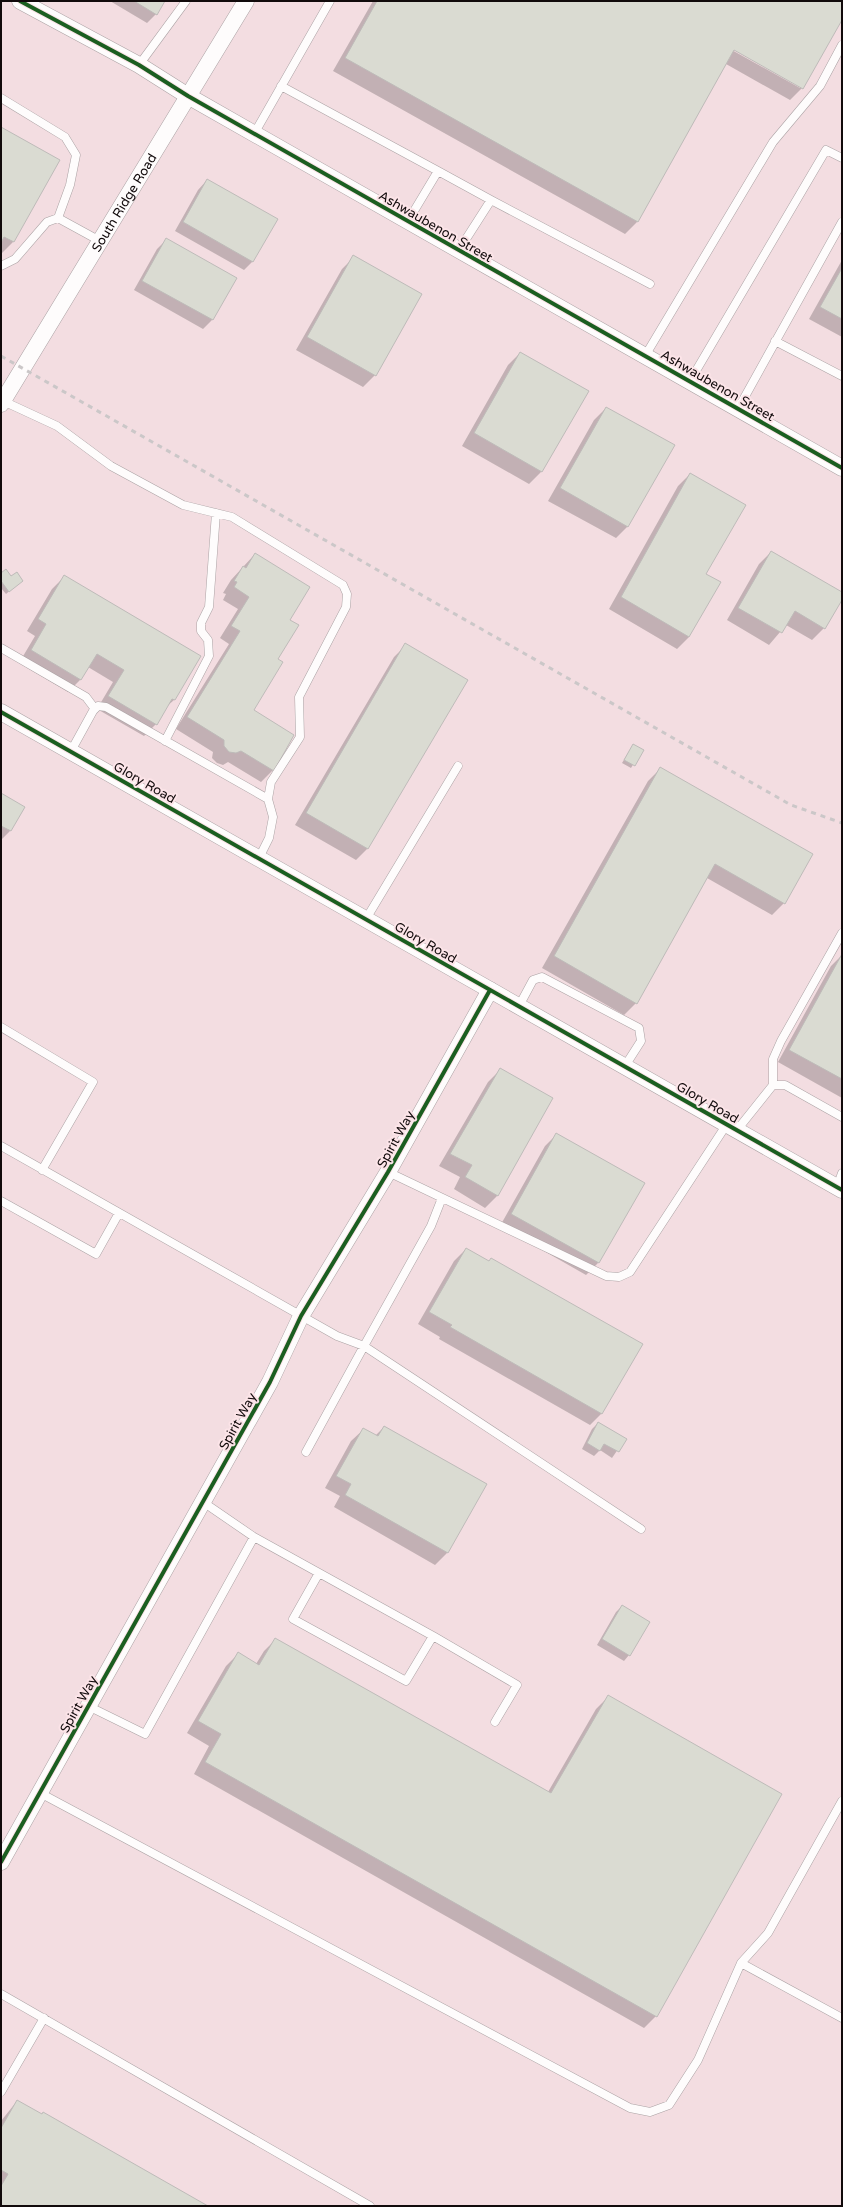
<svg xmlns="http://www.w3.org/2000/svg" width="843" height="2207" font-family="'Varela Round',sans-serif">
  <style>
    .built { fill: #f3dde1 }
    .shadow { fill: #0003; fill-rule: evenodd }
    .building { fill: #dadbd2; stroke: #bebbb9 }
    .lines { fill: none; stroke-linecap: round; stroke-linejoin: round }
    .lane-casing { stroke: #aba2a4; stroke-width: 9 }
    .street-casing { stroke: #aba2a4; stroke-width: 17 }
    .lane { stroke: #fefcfc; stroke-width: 8 }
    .street { stroke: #fefcfc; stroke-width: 16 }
    .rail { stroke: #cbc7c8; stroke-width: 3; stroke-dasharray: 5 5; stroke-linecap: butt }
    .cycleway-casing { stroke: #fce4e8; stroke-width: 6 }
    .cycleway { stroke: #1b5e20; stroke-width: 4 }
    .labels { text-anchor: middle; stroke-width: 4; stroke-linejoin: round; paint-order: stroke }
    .street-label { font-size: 13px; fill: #110a0b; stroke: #fce4e8 }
  </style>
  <rect width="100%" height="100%" fill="#f6eaec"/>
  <path class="built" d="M1,1H842V2206H1Z"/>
  <path class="shadow" d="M110,1H164L156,14L147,23Z
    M373,1H842V18L802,88L790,100L726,64L637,222L625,234L333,71ZM731,47L800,86V88L730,49Z
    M1,128L59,161L13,242L1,254Z
    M207,180L253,261L244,270L175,231L198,190Z
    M166,240L235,278L212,320L203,329L134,290L157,249Z
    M354,257L421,295L375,375L363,387L296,350L342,269Z
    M842,260V337L809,319Z
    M520,353L587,391L541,472L529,484L462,446L508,365Z
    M606,408L628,526L616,538L548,501L594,420Z
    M690,474L705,574L689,637L677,649L609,609L678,486Z
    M771,552L842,593V598L824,628L812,640L786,625L769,645L727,620L759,564Z
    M255,554L288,620L277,659L252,710L293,736L273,770L261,782L228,762L223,765L217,763L212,758L213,752L176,729L229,644L220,638L238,609L223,600L226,594L223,593L231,580Z
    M1,574L11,578L19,583L6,594L1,588Z
    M64,577L199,657L174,700L165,708L156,724L144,736L97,709L113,682L88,667L80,680L68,692L19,663L35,636L27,631L52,589Z
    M406,645L368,848L356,860L295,825L394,657Z
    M633,745L642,750L631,768L622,763Z
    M660,769L784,903L772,915L707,878L636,1003L624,1015L542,968L648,781Z
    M1,794L24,808L10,831L1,840Z
    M842,955V1098L778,1062L831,966Z
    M500,1070L552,1099L497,1196L485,1208L454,1189L460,1177L439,1166L488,1082Z
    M557,1134L643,1183L598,1263L586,1275L500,1226L545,1146Z
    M466,1249L602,1413L590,1425L439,1339L440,1337L418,1324L454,1261Z
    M598,1423L625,1439L612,1458L600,1450L594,1456L582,1449L592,1429Z
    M384,1427L486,1484L447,1553L435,1565L334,1507L340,1496L325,1488L351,1441L364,1429L375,1436Z
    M622,1606L629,1655L624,1661L597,1645L616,1612Z
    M276,1639L548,1792L596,1709L608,1697L656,2016L644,2028L194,1774L209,1746L187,1733L226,1666L238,1654L256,1664L264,1651Z
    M17,2101L206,2206H1V2121Z"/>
  <path class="building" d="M134,1H165L157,15Z
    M377,1H842V20L803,89L734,50L638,222L345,58Z
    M1,127L60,160L14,242L4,237L1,243Z
    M207,179L278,219L253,262L183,222Z
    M166,238L237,278L213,320L142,281Z
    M353,255L422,294L376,376L307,337Z
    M842,268V319L820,307Z
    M520,352L589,391L542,472L474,433Z
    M606,407L675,445L628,527L560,488Z
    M690,473L746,505L706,574L721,582L689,637L621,597Z
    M771,551L842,592V600L825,629L795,611L782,633L738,608Z
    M255,553L310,587L290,620L299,625L278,659L283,662L254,710L294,735L274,771L241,751L236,753L229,752L224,746V740L187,717L240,631L231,626L249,597L234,587L237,582L234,581L243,566L246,568Z
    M6,569L11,576L17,572L23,581L9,592L1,581V573Z
    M64,575L201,656L175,700L172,699L157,725L108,696L124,670L97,654L81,680L31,650L46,624L38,619Z
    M405,643L468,680L368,849L306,813Z
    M633,744L644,750L635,766L624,760Z
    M660,767L813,854L785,904L715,864L637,1004L554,956Z
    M1,793L25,807L11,831L1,826Z
    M842,954V1079L789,1050Z
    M500,1068L553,1098L498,1196L465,1177L472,1165L450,1154Z
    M556,1133L645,1183L599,1263L511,1214Z
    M466,1248L489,1261L491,1258L643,1344L602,1414L450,1327L452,1325L429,1312Z
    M598,1422L627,1439L619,1452L604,1444L600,1451L587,1443Z
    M384,1426L487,1484L448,1553L345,1495L351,1484L336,1476L363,1428L378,1436Z
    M622,1605L650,1622L630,1656L602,1639Z
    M275,1638L551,1793L608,1695L782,1794L657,2017L205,1762L221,1734L198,1721L238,1652L259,1665Z
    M17,2100L42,2114L43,2112L208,2206H1V2186L8,2174L1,2170V2128Z"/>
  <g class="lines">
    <g class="lane-casing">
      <path id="lane" d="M139,65L186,1
        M281,86L438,171L408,221
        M1,98L65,137L76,155L70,185L58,218
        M254,134L330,1
        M438,171L491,200L459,250
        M491,200L650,284
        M1,266L15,259L47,222L58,218L100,241
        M775,341L842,376
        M645,356L773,142L820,86L842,45
        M690,381L826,150L842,158
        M3,401L57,426L111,466L183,505L232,517L343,585L347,594L346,607L299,697L300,737L271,782L268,799L273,817L269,838L259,858
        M738,409L842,222
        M1,648L86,697L95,709
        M165,741L209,656L208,640L201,631V623L209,607L216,513
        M71,751L93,711L98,706L106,707L268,799
        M366,919L458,766
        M519,1006L533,980L542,977L639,1028L641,1041L625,1066
        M1,1027L93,1082L42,1170
        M773,1085V1059L781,1041L842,933
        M737,1130L773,1085H785L842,1117
        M1,1146L337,1336L364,1346L431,1226L442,1198
        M388,1172L606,1276L619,1277L630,1272L727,1124
        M837,1187L842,1173
        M1,1201L96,1254L119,1213
        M306,1452L364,1346L641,1529
        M254,1537L433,1636L517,1685L495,1722
        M319,1573L293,1619L406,1681L433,1636
        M88,1706L145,1734L254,1537L203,1502
        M40,1793L630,2108L650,2112L669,2105L698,2060L741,1963L768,1933L842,1801
        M741,1963L842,2018
        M1,1994L370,2206
        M1,2092L44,2018"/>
    </g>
    <g class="street-casing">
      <g id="street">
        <path d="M20,1L139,65L188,96L842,468"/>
        <path id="s1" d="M1,404L246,1"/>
        <path d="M1,712L842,1190"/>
        <path d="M1,1862L270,1382L301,1316L388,1172L490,990"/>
      </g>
    </g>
    <use href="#lane" class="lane"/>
    <use href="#street" class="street"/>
    <path class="rail" d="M1,356L791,805L842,823"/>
    <g class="cycleway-casing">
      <path id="cycleway" d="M20,1L139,65L188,96L842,468
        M1,712L842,1190
        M1,1862L270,1382L301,1316L388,1172L490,990"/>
    </g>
    <use href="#cycleway" class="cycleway"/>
  </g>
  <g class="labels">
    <g class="street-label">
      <text dy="5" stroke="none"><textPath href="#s1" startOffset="236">South Ridge Road</textPath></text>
      <text transform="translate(436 226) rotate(30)" y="5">Ashwaubenon Street</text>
      <text transform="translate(718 385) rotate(30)" y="5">Ashwaubenon Street</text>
      <text transform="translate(145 782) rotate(30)" y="5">Glory Road</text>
      <text transform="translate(426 942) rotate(30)" y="5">Glory Road</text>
      <text transform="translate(708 1102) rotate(30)" y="5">Glory Road</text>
      <text transform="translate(395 1139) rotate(-61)" y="5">Spirit Way</text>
      <text transform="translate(237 1421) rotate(-61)" y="5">Spirit Way</text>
      <text transform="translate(78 1704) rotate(-61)" y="5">Spirit Way</text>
    </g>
  </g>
  <rect width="843" height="2207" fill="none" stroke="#110a0b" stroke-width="4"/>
</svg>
